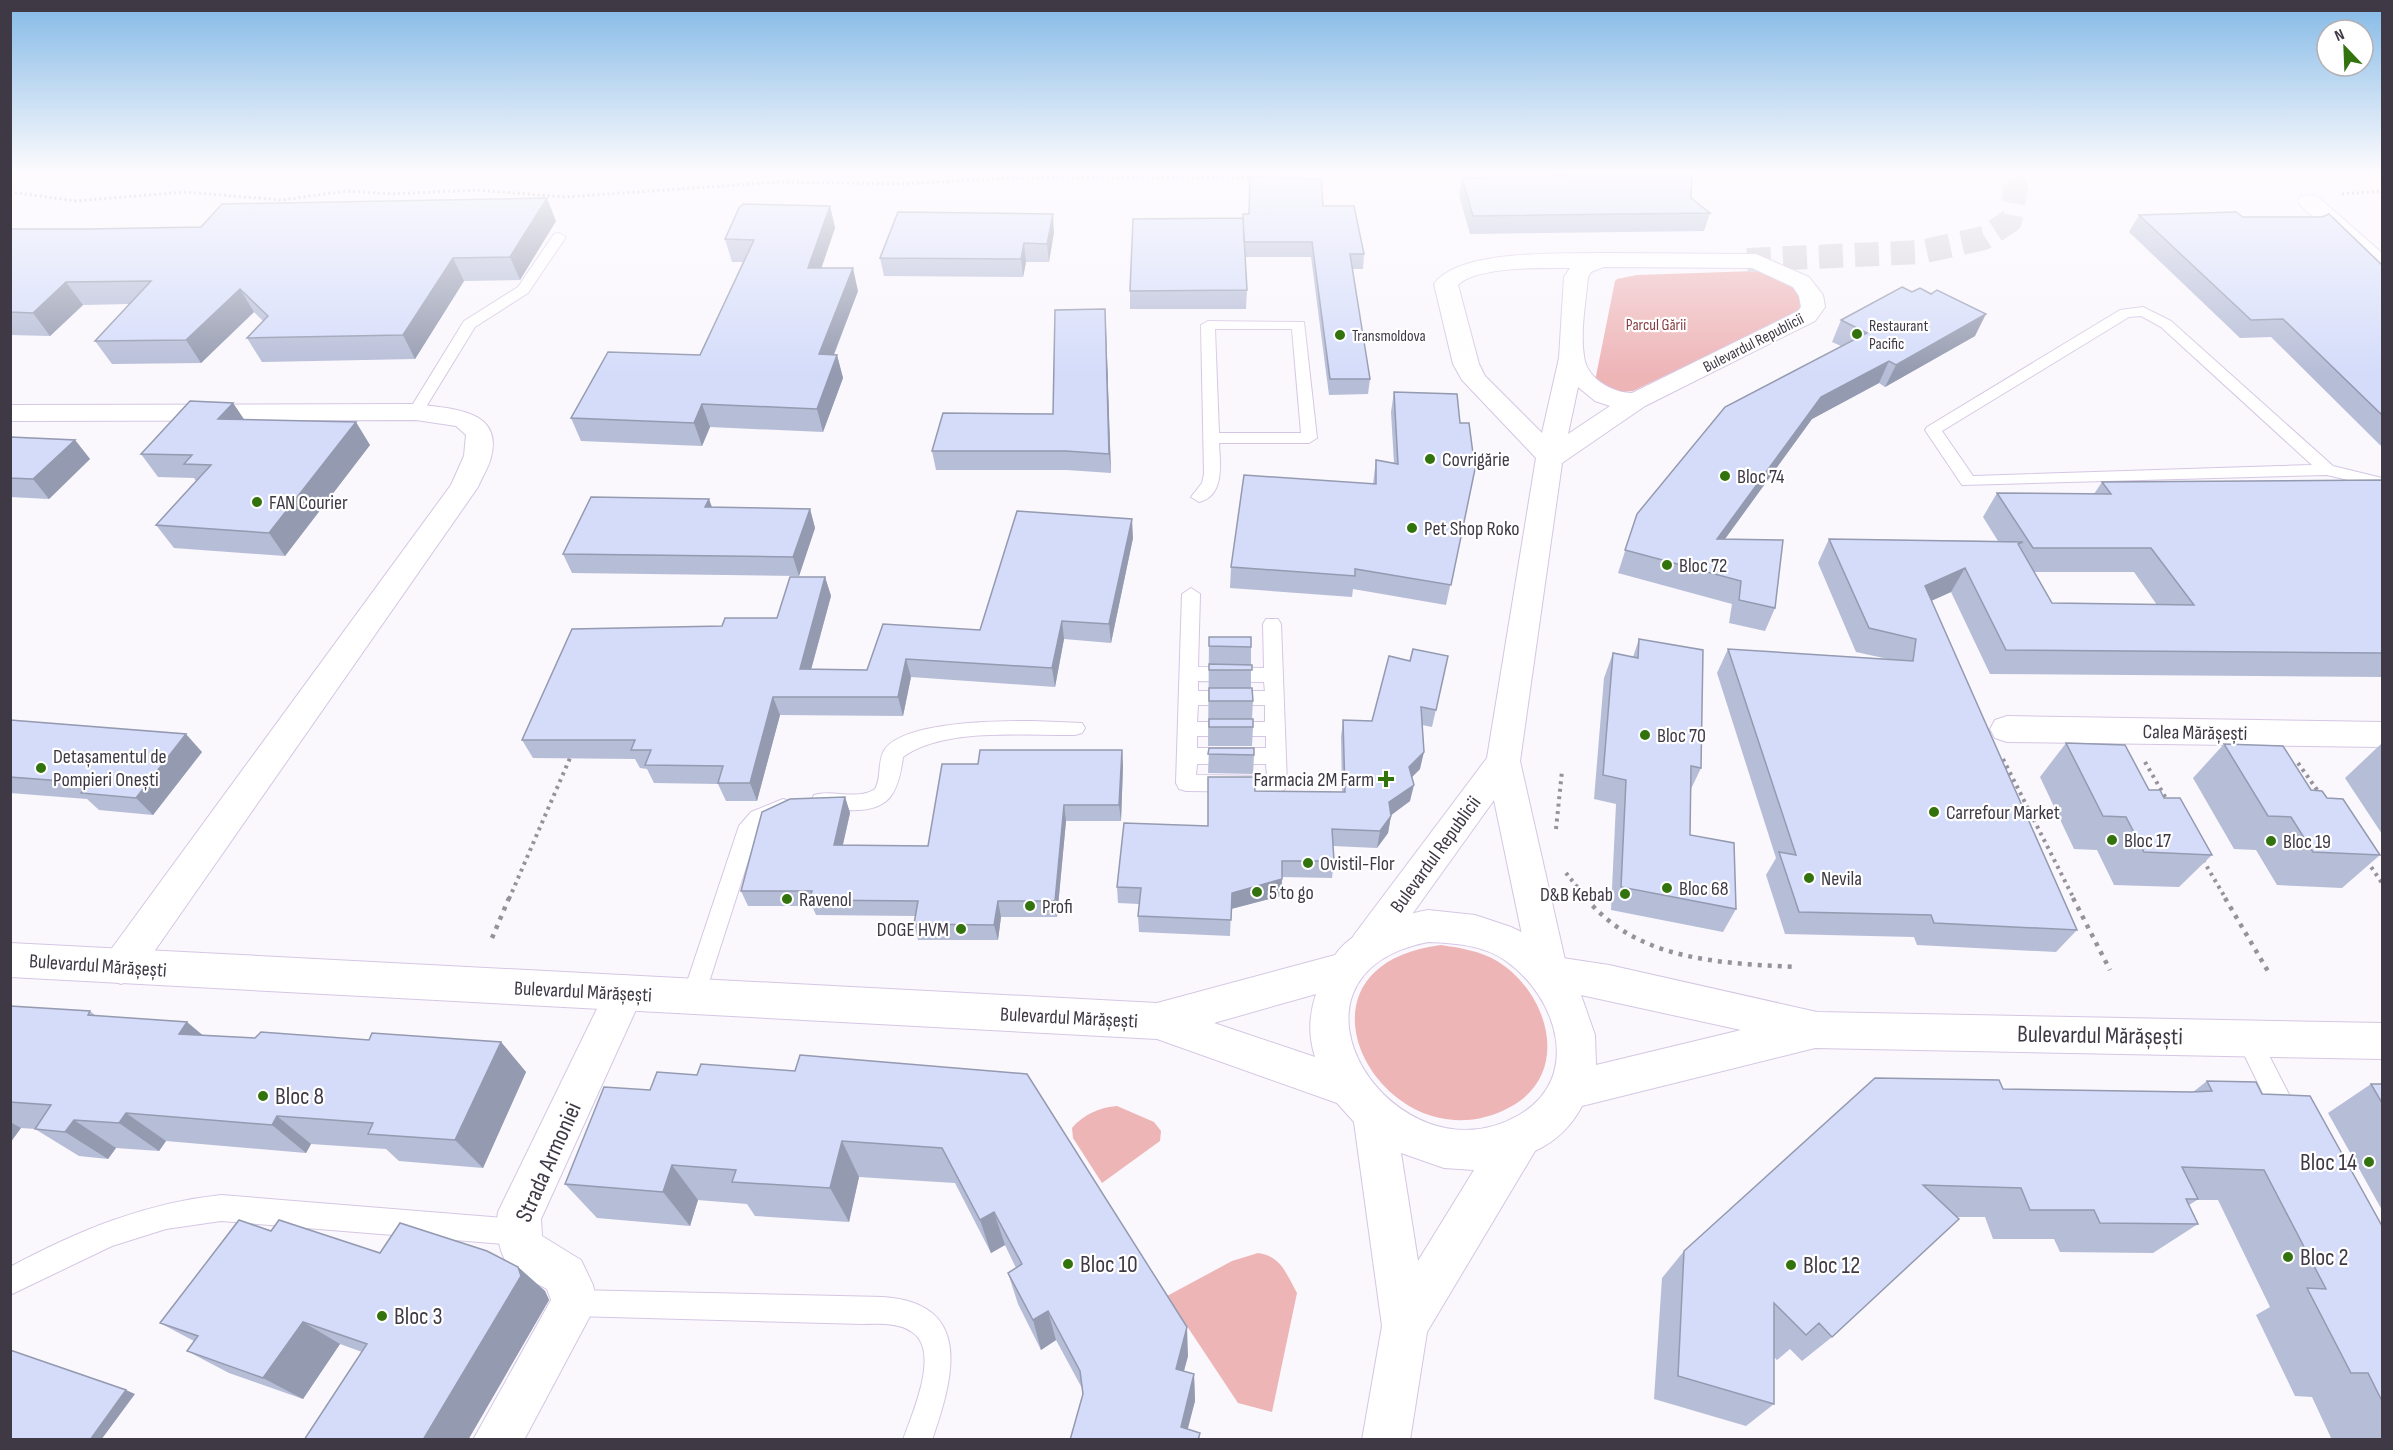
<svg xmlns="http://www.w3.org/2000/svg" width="2393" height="1450" font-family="'Sofia Sans Condensed',sans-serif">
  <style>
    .green { fill: #eeb5b7 }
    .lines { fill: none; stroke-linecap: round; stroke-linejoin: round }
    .minor-tunnel { stroke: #d5d1d8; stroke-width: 24; stroke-dasharray: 24 12; stroke-linecap: butt }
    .service-casing { stroke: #d5c7e3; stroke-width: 2 }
    .minor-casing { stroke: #d5c7e3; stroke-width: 2 }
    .primary-casing { stroke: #d5c7e3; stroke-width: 2 }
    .path-far2 { stroke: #96929b; stroke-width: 3; stroke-dasharray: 2 3; stroke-linecap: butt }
    .path-far1 { stroke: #96929b; stroke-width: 4; stroke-dasharray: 3 4.5; stroke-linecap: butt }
    .path { stroke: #96929b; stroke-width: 4.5; stroke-dasharray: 4 6; stroke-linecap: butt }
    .service { fill: #fff; fill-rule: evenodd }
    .minor { fill: #fff; fill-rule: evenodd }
    .primary { fill: #fff; fill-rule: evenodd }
    .wall { fill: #b6bdd7; fill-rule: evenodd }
    .shaded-wall { fill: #949aaf }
    .building { fill: #d4dcfa; stroke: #949aaf; stroke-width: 1.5 }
    .poi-dot { fill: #33730d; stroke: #fff; stroke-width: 2 }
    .labels { text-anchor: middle; stroke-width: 4.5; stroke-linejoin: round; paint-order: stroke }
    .far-park-label { font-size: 16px; fill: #883c43; stroke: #fff }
    .far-poi-label { font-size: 16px; fill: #3f3945; stroke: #fff; text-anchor: start }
    .far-street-label { font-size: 16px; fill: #3f3945; stroke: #fff }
    .poi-label { font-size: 20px; fill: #3f3945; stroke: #fff; text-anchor: start }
    .street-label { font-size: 20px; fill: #3f3945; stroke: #fff }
    .near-street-label { font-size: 24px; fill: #3f3945; stroke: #fff }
    .near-poi-label { font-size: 24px; fill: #3f3945; stroke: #fff; text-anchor: start }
  </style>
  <rect width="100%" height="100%" fill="#faf7fd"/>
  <path class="green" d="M1756,271L1794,286L1805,301L1800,311L1633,391L1614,393L1595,381L1615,281L1617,279L1637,275Z
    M1441,945C1461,948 1480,951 1497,961C1548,992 1572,1072 1512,1106C1389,1176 1268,967 1441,945Z
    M1117,1106L1154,1122L1161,1131L1160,1141L1102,1183L1073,1138L1072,1128C1083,1115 1100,1107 1117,1106Z
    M1258,1253C1281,1256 1287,1275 1297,1293L1272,1412L1238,1403L1167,1296L1232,1261Z"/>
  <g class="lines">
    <path class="minor-tunnel" d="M1747,260L1921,252L1984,238L2010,221L2016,188L2006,171"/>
    <g class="service-casing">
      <path id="service" d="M559,233L566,237L528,293L475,327L421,415H411L408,412L464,321L518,287L554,234Z
        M2143,307L2171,321L2333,466L2382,478V488L2327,475L1962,485L1925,430L1927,427L2120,310ZM2141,316L2161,327L2312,465L1973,476L1942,431L2129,317Z
        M1208,321L1304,322L1317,438L1309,443H1219C1220,463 1225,496 1199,502L1191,497L1202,483L1204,474L1201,325ZM1215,329H1292L1301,433H1219Z
        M1191,588L1200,594L1198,667L1264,668L1263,624L1266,619H1278L1281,624L1287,784L1284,790L1277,792L1186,791L1179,789L1176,783L1182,594ZM1198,681L1264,682L1265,691H1198ZM1198,705H1265V722H1197ZM1197,736H1266V748H1197ZM1197,764H1266L1267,776L1196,775Z
        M1033,721L1082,723L1085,728L1082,733L1075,735C1025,736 944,727 903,757C898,795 889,812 847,810C836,810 824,810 814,807L811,801L814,795C833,789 857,801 875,789C882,777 877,760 885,749C906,721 1000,721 1033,721Z
        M783,799L790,801L793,807C787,819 768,821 758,830L702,1004L694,1007L686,1004L682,997L739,826L751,812Z
        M2248,1027L2256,1030L2297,1110L2300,1118L2297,1126L2288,1130L2279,1126L2236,1038L2240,1030Z
        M221,1195L517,1219L526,1223L530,1232L526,1241L517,1245L221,1221L166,1229L112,1246L10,1295V1267C77,1231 145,1203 221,1195Z
        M574,1290L883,1297C975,1303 953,1379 932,1440H903C912,1414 941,1351 912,1332C898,1322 878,1324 862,1324L574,1316L564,1313L561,1303L564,1293Z"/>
    </g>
    <g class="minor-casing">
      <path id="minor" d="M2309,195L2317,196L2382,253V271L2374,269L2301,206L2298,201L2301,196Z
        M1601,253L1756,254L1809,277L1823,295L1825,307L1815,321L1645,406L1562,463L1520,761L1568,973L1563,985L1549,990L1535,985L1530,973L1494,800L1380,959L1367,963L1354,959L1348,947L1354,935L1487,758L1536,458L1462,380L1453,364L1434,284C1459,249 1561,254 1601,253ZM1604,267L1752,268L1793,287L1799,296L1801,307L1798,311L1632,393C1612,393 1586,378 1584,356C1580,331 1586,302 1588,277L1591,272ZM1570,268L1564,277L1559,358L1542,433L1485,376L1479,364L1458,285C1477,266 1544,268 1570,268ZM1578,387L1595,401L1610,406L1568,434Z
        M416,404C448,409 504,408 491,457C489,467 482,477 478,487L135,979L121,984L107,979L102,967L107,955L451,485L464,456L466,435L456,426L416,420L10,421V405Z
        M2007,716L2382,722V747L2007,742L1995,738L1990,729L1995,720Z
        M625,975L639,980L644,992L541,1219L542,1236L581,1260L593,1285L597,1303L524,1440H473L551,1300L547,1289C537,1283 526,1281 517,1274C499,1261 495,1232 498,1212L611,980Z"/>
    </g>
    <g class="primary-casing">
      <path id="primary" d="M1428,910L1475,915L1511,927L1532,937L1556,957L1609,965L1817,1012L2382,1023V1059L1815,1048L1582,1106C1571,1127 1556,1141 1535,1151L1427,1332L1410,1440H1362L1382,1326L1354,1122L1337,1103L1157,1039L10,977V943L1157,1003L1335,955C1356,926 1394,917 1428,910ZM1428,942C1455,943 1484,945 1506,961C1557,997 1583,1078 1519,1115C1395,1187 1258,976 1428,942ZM1316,994C1309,1016 1308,1034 1315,1057L1214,1023ZM1581,995L1741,1030L1596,1065L1595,1035ZM1401,1153L1444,1168L1474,1170L1418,1261Z"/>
    </g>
    <path class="path-far2" d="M10,192L76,201L184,192L282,200L347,191L392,194L477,190L565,197L779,182L899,184L1007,178H1291
      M2342,194L2382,191"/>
    <path class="path-far1" d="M2003,759L2074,899
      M2145,762L2168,802
      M2298,763L2320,794
      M1556,829L1562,771
      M2203,860L2226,899
      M2367,861L2382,883
      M1566,873L1587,899
      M509,899L570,758"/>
    <path class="path" d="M1586,898C1637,961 1721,963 1795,967
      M2073,898L2110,970
      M2225,898L2269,973
      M492,938L509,898"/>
    <use href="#service" class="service"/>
    <use href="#minor" class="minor"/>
    <use href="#primary" class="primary"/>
  </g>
  <path class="wall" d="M1554,171H1692L1691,198L1710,213L1704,231L1470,234L1459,195L1462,178L1553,177Z
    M830,206L835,228L821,268L858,291L834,355H837L843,378L823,432L710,427L702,446L581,441L571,418L700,355L743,262H732L725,239Z
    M1323,206L1364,254L1363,269H1352L1370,379L1368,394L1329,395L1311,257H1245L1247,290L1246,309H1130V291L1249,214Z
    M2139,215L2243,217L2382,265V447L2271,337L2240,338L2129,232Z
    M556,221L520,280L464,281L415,359L262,362L247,338L263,321L254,312L201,363L112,364L95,341L129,304L83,305L50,336L10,335V229H87Z
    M1054,232L1049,262H1026L1023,277L884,276L880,258Z
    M1105,309L1111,473L1067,470H936L932,451L1053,414Z
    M1841,320L1975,336L1885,387L1879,383L1812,419L1725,539L1775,608L1765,631L1729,623L1732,604L1618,573L1637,514L1841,346L1832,342Z
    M1394,392L1460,423L1475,469L1446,605L1353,589L1352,597L1230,588L1231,567L1373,484L1376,460L1394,463L1391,412Z
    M233,403L244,420L370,445L285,556L174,548L156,525L196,481L194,478L158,477L141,454Z
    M10,437L75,440L90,459L49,499L10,497Z
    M2382,480V677L1990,674L1951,592L1931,601L2077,930L2056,952L1917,945L1914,937L1785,934L1766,875L1776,858L1717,673L1728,649L1888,659L1856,652L1818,563L1829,539L1998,541L1983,517L1997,493L2094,494L2102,482ZM2033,572H2134L2157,605L2052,603Z
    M712,507L810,509L815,528L799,576L572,573L563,554Z
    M1133,538L1111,643L1064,639L1055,687L911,677L903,716L780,715L757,801H726L718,784L654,783L647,769L640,768L635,759L533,758L522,740L722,626L777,618L825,577L831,596L811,670H867L980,630Z
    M1209,637L1251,647V688L1253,701L1252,719L1253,727L1252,746H1208Z
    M1639,639L1701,768L1691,789L1690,835L1736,909L1723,932L1611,910L1616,804L1594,799L1604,678L1613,653L1633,657Z
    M1448,656L1432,727L1422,725L1420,769L1412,777L1410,801L1391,815L1388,833L1377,848L1333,846L1334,861L1332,878L1282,877L1281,896L1231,909L1230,936L1139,932L1138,916L1139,904L1118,903L1117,887L1208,826L1255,791L1342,792L1341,737L1343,720L1372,721L1410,661Z
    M10,720L202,752L153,815L99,810L87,799L10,793Z
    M2066,743L2164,798L2212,855L2179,887L2114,885L2097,850L2074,849L2040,777Z
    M2224,744L2327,798L2380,855L2342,888L2277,885L2256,850L2234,849L2193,778Z
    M2381,744H2382V834L2345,778Z
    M1209,748L1254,755L1253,774L1208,773Z
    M1122,750L1123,766L1121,821H1066L1057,917H1001L998,940H918L914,924L915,916L816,915L812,906H748L741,891L845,797L850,813L843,845L928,846L978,764Z
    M10,1006L90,1011L96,1016L202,1035L255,1038L369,1040L501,1042L526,1072L483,1168L399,1161L386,1149L311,1144L306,1153L166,1141L159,1151L116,1148L108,1159L79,1156L35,1129L21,1128L10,1143Z
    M795,1071L1027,1074L1188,1356L1184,1371L1194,1374L1195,1401L1187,1429L1200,1433L1199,1440H1070L1083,1394V1390L1056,1340L1041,1350L1018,1304L1008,1273L1016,1268L1005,1245L991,1253L955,1183L859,1177L849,1222L755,1216L747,1204L698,1200L690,1226L597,1218L565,1184L650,1090L697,1075Z
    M2207,1081L2262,1094L2382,1226V1440H2332L2312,1397L2295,1396L2256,1315L2270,1307L2218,1200H2197L2189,1205L2198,1224L2153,1253L2060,1252L2054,1239H1993L1985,1217H1957L1832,1337L1802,1361L1790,1349L1777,1360L1774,1357V1404L1746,1426L1654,1399L1662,1278L1684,1251L2003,1089L2193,1092Z
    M2371,1084H2382V1210L2328,1113Z
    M271,1231L380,1253L518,1267L545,1291L549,1300L468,1440H304L362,1352L340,1344L303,1399L229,1373L187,1351L194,1341L160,1323Z"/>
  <path class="shaded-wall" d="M547,198L556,221L520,280L510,257Z
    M830,206L835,228L814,290L808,268Z
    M1053,214L1054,232L1049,262L1047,244Z
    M1024,243L1026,262L1023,277L1021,259Z
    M453,258L464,281L415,359L403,335Z
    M853,268L858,291L825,377L819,354Z
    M66,282L83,305L50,336L33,313Z
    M240,289L254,312L201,363L186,340Z
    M1105,309L1106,327L1111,473L1109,454Z
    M1986,314L1975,336L1885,387L1896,365Z
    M837,355L843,378L823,432L817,409Z
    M1889,361L1879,383L1812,419L1709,561L1717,539L1821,397Z
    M233,403L248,425L218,419Z
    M702,404L710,427L702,446L694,423Z
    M356,422L370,445L285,556L269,533Z
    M75,440L90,459L49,499L33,479Z
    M709,499L716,518L705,507Z
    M810,509L815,528L799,576L793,557Z
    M1132,519L1133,538L1111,643L1109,624Z
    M1965,568L1951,592L1911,610L1925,586Z
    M825,577L831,596L806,688L800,669Z
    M1062,621L1064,639L1055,687L1052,668Z
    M906,659L911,677L903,716L898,697Z
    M773,697L780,715L757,801L750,783Z
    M186,734L202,752L153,815L136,798Z
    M1122,750L1123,766L1121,821L1119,805Z
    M1424,752L1420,769L1405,784L1409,767Z
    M1414,785L1410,801L1386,819L1389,802Z
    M845,797L850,813L839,861L834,845Z
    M1064,805L1066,821L1057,917L1055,901Z
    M1391,816L1388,833L1377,848L1380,831Z
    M1282,879L1281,896L1231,909L1232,893Z
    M998,901L1001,917L998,940L994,925Z
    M187,1022L223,1052L179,1034Z
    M501,1042L526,1072L483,1168L455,1140Z
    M126,1113L166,1141L159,1151L119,1123Z
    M277,1116L311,1144L306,1153L272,1125Z
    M74,1120L116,1148L108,1159L65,1132Z
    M10,1122L21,1128L10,1143Z
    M842,1141L859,1177L849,1222L830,1188Z
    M672,1165L698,1200L690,1226L663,1192Z
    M994,1212L1005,1245L991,1253L980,1220Z
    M518,1267L545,1291L549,1300L468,1440H423Z
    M1048,1311L1056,1340L1041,1350L1033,1320Z
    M303,1322L340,1344L303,1399L263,1378Z
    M1187,1327L1188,1356L1177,1396L1176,1369Z
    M1194,1374L1195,1401L1185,1440L1181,1427Z
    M126,1390L135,1394L101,1440H90Z"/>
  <path class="building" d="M1558,171H1692L1691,198L1710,213L1473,216L1462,178L1563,177Z
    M1250,177L1321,179L1323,206H1354L1364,254H1350L1370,379H1330L1312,242H1244L1243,214H1249Z
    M547,198L510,257L453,258L403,335L247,338L268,316L240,289L186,340L95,341L151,281L66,282L33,313L10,312V229H87L201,227L222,204Z
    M743,204L830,206L808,268H853L819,354L837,355L817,409L702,404L694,423L571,418L608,352L700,355L754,240L725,239L739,208Z
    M898,212L1053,214L1047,244L1024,243L1021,259L880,258Z
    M2236,212L2243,217H2322L2329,214L2382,265V415L2283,319L2251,320L2139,215Z
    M1243,218L1247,290L1130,291L1133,219Z
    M1902,287L1912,292L1920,288L1931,294L1937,290L1986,314L1896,365L1889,361L1821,397L1717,539L1783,540L1775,608L1739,600L1741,581L1625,550L1637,514L1725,407L1867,333L1841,320Z
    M1105,309L1109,454L1066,451H932L943,413L1053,414L1055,310Z
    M1394,392L1457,394L1460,423H1469L1475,469L1451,585L1355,569V576L1231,567L1244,475L1376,484V460L1398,464Z
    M190,401L233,403L218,419L356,422L269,533L156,525L211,465L184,464L192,455L141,454Z
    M10,437L75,440L33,479L10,478Z
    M2382,480V653L2006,650L1965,568L1925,586L2077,930L1934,923L1931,915L1799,912L1779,852L1796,855L1728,649L1913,661L1916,639L1869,628L1829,539L2023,542L2018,544L2052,603L2194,605L2151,548H2033L1997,493L2111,494L2102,482Z
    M591,497L709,499L705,507L810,509L793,557L563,554Z
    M1017,511L1132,519L1109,624L1062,621L1052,668L906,659L898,697H773L750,783H718L723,766L645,765L651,750H631L635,740H522L572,629L722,626L725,618H777L790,577H825L800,669L867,670L883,624L980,630Z
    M1209,637H1251V647L1209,646Z
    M1639,639L1703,650L1701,768L1691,766L1690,835L1734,843L1736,909L1621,887L1626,780L1603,775L1613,653L1638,658Z
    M1413,649L1448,656L1436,710L1421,707L1424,752L1409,767L1414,785L1389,802L1391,816L1380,831L1332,829L1334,861H1282V879L1232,893L1231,920L1138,916L1141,888L1117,887L1124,823L1208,826V777H1254L1255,791L1345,792L1343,720L1372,721L1389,656L1410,661Z
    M1209,664L1252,665V670H1209Z
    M1209,688H1252L1253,701H1209Z
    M1209,719H1253V727H1209Z
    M10,720L186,734L136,798L81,793L89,783L10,777Z
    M2066,743L2125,745L2149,790H2160L2164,798H2180L2212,855L2144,852L2126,817L2103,816Z
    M2224,744L2283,746L2311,790L2322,791L2327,798L2343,799L2380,855L2313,852L2291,817L2268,816Z
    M1209,748H1254V755L1208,754Z
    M980,750H1122L1119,805H1064L1055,901H998L994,925L914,924L918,901L809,900L812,891H741L762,812L790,799L845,797L834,845L928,846L942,764H978Z
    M10,1006L90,1011L88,1015L187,1022L179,1034L255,1038L261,1032L369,1040L372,1033L501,1042L455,1140L368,1134L373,1123L277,1116L272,1125L126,1113L119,1123L74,1120L65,1132L35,1129L51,1105L10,1102Z
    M800,1055L1027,1074L1187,1327L1176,1369L1194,1374L1181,1427L1200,1433L1198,1440H1070L1083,1394L1080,1371L1048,1311L1033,1320L1008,1273L1022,1264L994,1212L980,1220L942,1148L842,1141L830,1188L732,1182L736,1170L672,1165L663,1192L565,1184L604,1087L650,1090L657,1072L697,1075L701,1064L795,1071Z
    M1875,1078L1999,1080L2003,1089L2191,1092L2212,1091L2207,1081L2256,1082L2262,1094L2310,1096L2382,1226V1401L2368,1373H2351L2307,1288L2326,1289L2264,1170L2182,1167L2198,1199H2186L2198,1224L2100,1223L2094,1210H2030L2021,1188L1923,1185L1959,1219L1832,1337L1819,1323L1806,1335L1774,1303V1404L1678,1376L1684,1251Z
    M2371,1084H2382V1103Z
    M239,1220L271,1231L279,1220L380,1253L400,1223L487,1251L518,1267L521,1276L423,1440H304L367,1344L303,1322L263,1378L187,1351L198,1336L160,1323Z
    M10,1350L126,1390L90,1440H10Z"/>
  <linearGradient id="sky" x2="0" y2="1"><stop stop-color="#83b9e6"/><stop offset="0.46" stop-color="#fdfbfe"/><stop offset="1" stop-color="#fdfbfe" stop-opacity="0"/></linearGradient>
  <rect width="2393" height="374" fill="url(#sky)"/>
  <g class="poi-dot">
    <circle cx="1857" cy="334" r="6"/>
    <circle cx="1340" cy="335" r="6"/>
    <circle cx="1430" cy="459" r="6"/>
    <circle cx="1725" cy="476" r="6"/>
    <circle cx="257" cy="502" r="6"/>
    <circle cx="1412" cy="528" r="6"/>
    <circle cx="1667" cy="565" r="6"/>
    <circle cx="1645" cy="735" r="6"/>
    <circle cx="41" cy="768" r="6"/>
    <path d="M1383 770h6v6h6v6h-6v6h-6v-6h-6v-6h6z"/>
    <circle cx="1934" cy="812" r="6"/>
    <circle cx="2112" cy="840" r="6"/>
    <circle cx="2271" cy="841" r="6"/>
    <circle cx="1308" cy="863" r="6"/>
    <circle cx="1809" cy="878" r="6"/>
    <circle cx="1667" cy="888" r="6"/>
    <circle cx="1257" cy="892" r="6"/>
    <circle cx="1625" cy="894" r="6"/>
    <circle cx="787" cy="899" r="6"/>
    <circle cx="1030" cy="906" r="6"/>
    <circle cx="961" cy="929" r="6"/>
    <circle cx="263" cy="1096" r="6"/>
    <circle cx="2369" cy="1162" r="6"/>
    <circle cx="2288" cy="1257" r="6"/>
    <circle cx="1068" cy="1264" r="6"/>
    <circle cx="1791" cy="1265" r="6"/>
    <circle cx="382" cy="1316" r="6"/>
  </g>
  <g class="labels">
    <g class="far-park-label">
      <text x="1656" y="330">Parcul Gării</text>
    </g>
    <g class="far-poi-label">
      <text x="1869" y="331">Restaurant<tspan x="1869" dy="18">Pacific</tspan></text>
      <text x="1352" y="341">Transmoldova</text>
    </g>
    <g class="far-street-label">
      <text transform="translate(1753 342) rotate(-27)" y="6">Bulevardul Republicii</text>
    </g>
    <g class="poi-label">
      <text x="1442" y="466">Covrigărie</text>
      <text x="1737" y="483">Bloc 74</text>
      <text x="269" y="509">FAN Courier</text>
      <text x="1424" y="535">Pet Shop Roko</text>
      <text x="1679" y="572">Bloc 72</text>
      <text x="1657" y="742">Bloc 70</text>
      <text x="53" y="763">Detașamentul de<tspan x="53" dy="23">Pompieri Onești</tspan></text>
      <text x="1374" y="786" text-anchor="end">Farmacia 2M Farm</text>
      <text x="1946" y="819">Carrefour Market</text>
      <text x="2124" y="847">Bloc 17</text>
      <text x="2283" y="848">Bloc 19</text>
      <text x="1320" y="870">Ovistil-Flor</text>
      <text x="1821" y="885">Nevila</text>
      <text x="1679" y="895">Bloc 68</text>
      <text x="1269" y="899">5 to go</text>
      <text x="1613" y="901" text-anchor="end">D&amp;B Kebab</text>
      <text x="799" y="906">Ravenol</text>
      <text x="1042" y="913">Profi</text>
      <text x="949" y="936" text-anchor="end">DOGE HVM</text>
    </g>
    <g class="street-label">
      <text transform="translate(2195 732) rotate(1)" y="7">Calea Mărășești</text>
      <text transform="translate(1435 854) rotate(-54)" y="7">Bulevardul Republicii</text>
      <text transform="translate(98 965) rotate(4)" y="7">Bulevardul Mărășești</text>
      <text transform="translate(583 991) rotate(3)" y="7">Bulevardul Mărășești</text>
      <text transform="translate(1069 1017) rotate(3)" y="7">Bulevardul Mărășești</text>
    </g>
    <g class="near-street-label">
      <text transform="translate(2100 1035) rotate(1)" y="8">Bulevardul Mărășești</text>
      <text transform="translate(548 1162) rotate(-66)" y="8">Strada Armoniei</text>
    </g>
    <g class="near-poi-label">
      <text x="275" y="1104">Bloc 8</text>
      <text x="2357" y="1170" text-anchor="end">Bloc 14</text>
      <text x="2300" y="1265">Bloc 2</text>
      <text x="1080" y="1272">Bloc 10</text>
      <text x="1803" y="1273">Bloc 12</text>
      <text x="394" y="1324">Bloc 3</text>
    </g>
  </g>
  <rect width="2393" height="1450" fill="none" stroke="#3f3945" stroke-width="24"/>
  <g transform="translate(2345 48) rotate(337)"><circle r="28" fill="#ffffff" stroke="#b2b0b5" stroke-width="1.5"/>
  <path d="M0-4.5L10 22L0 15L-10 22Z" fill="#33730d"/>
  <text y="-9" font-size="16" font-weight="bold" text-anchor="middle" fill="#3f3945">N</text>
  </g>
</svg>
